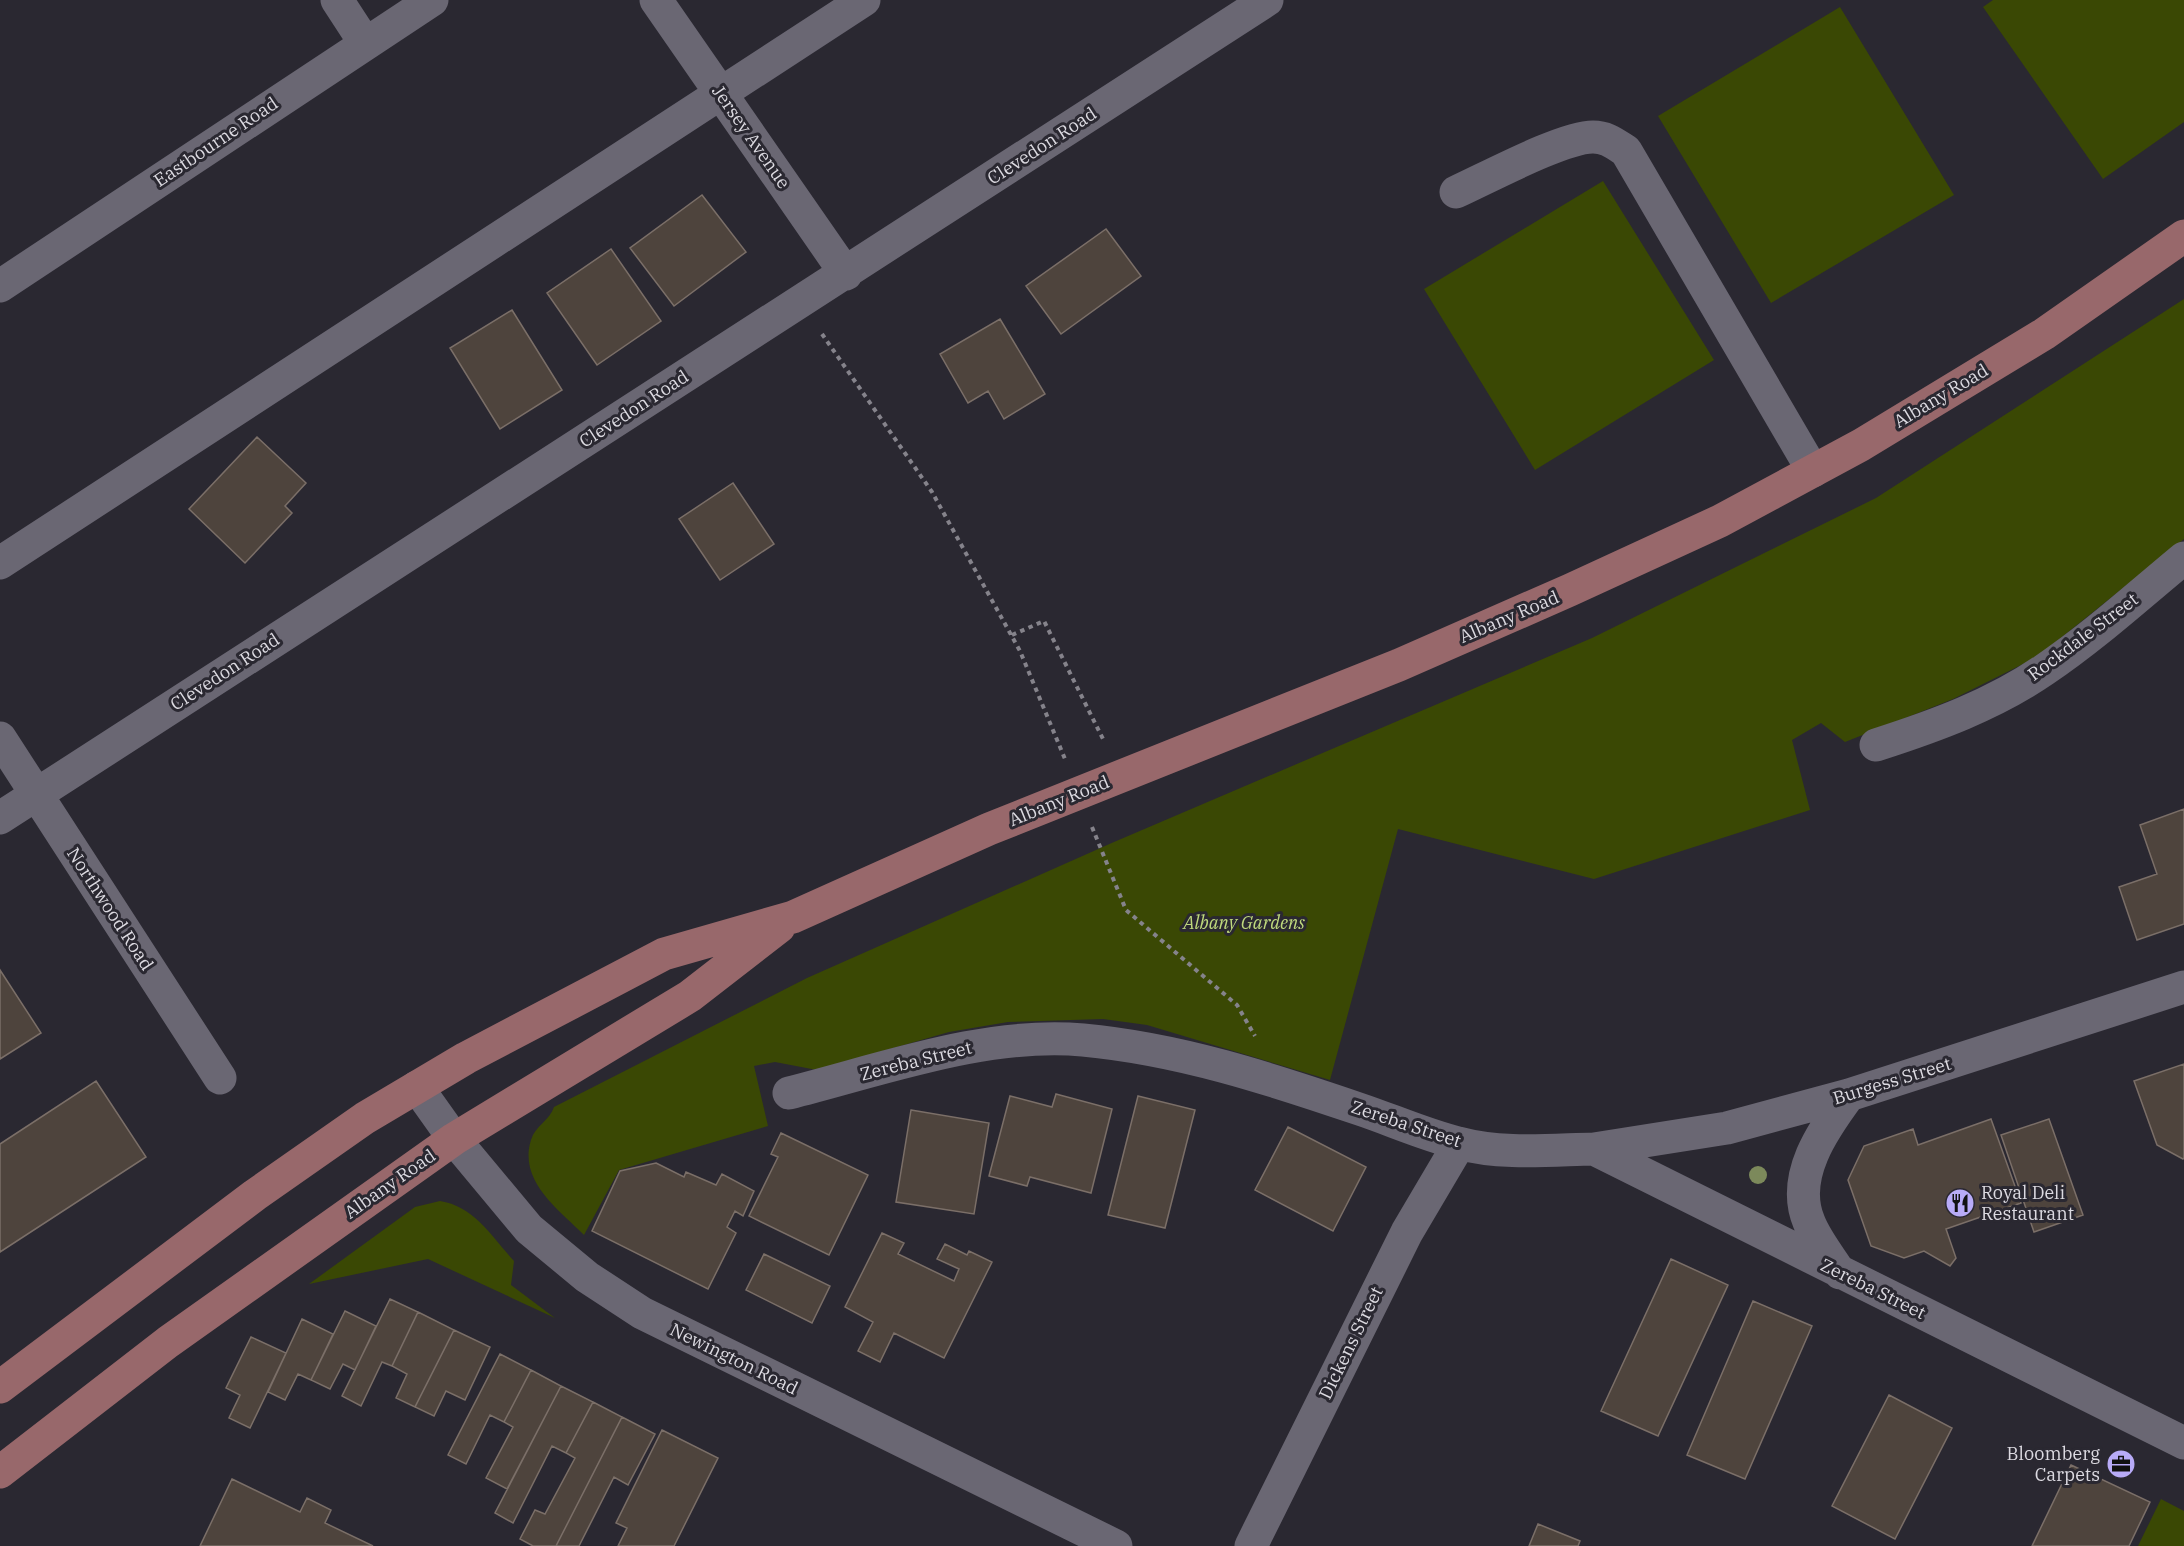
<svg xmlns="http://www.w3.org/2000/svg" width="2184" height="1546" font-family="'IBM Plex Serif',serif">
  <style>
    .green { fill: #3a4804 }
    .building { fill: #4e443d; stroke: #7b6f68; stroke-width: 1.5 }
    .lines { fill: none; stroke-linecap: round; stroke-linejoin: round }
    .path { stroke: #85838b; stroke-width: 4; stroke-dasharray: 4.5 4.5; stroke-linecap: butt }
    .minor { stroke: #6a6773; stroke-width: 33 }
    .major { stroke: #98686b; stroke-width: 33 }
    .tree { fill: #7c895b }
    .labels { text-anchor: middle; stroke-width: 6; stroke-linejoin: round; paint-order: stroke }
    .street-label { font-size: 18px; fill: #dcdae1; stroke: #2a2831 }
    .park-label { font-size: 18px; font-style: italic; fill: #bfd97d; stroke: #2a2831 }
    .poi-label { font-size: 18px; fill: #dcdae1; stroke: #2a2831; text-anchor: start }
  </style>
  <rect width="100%" height="100%" fill="#2a2831"/>
  <path class="green" d="M1993,0H2184V122L2103,179L1983,7Z
    M1840,7L1954,195L1771,303L1658,116Z
    M1603,181L1714,360L1535,470L1424,289Z
    M2184,299V539L2037,657L1953,699L1845,742L1821,723L1792,740L1810,810L1594,879L1398,829L1330,1080L1147,1025L1103,1019L1008,1022L949,1032L817,1070L775,1062L754,1066L768,1126L619,1170L584,1235C559,1210 518,1181 531,1140C535,1126 550,1120 554,1107L807,978L1114,842L1592,638L1876,498Z
    M440,1201C474,1206 492,1237 514,1261L511,1285L555,1318L428,1259L309,1284L415,1207Z
    M2161,1499L2184,1511V1546H2138Z"/>
  <path class="building" d="M702,195L746,252L674,306L630,248Z
    M1106,229L1141,276L1061,334L1026,286Z
    M611,249L661,321L597,365L547,293Z
    M512,310L562,390L500,429L450,348Z
    M1000,319L1045,394L1004,419L988,391L968,403L940,354Z
    M257,437L306,483L285,506L292,513L245,563L189,509Z
    M733,483L774,544L720,580L679,519Z
    M2184,809V924L2137,940L2119,887L2157,874L2140,825Z
    M0,970L41,1033L0,1059Z
    M2184,1064V1158L2183,1159L2157,1145L2134,1081Z
    M96,1081L146,1157L0,1252V1144Z
    M1056,1094L1112,1109L1091,1193L1030,1177L1027,1186L989,1176L1010,1096L1052,1107Z
    M1138,1096L1195,1110L1165,1228L1108,1215Z
    M911,1110L989,1123L974,1214L896,1202Z
    M1991,1119L2021,1203L1946,1229L1956,1258L1950,1266L1924,1251L1904,1258L1871,1246L1848,1180L1864,1146L1913,1129L1918,1145Z
    M2049,1119L2083,1215L2034,1232L2001,1135Z
    M1288,1127L1366,1167L1333,1231L1255,1190Z
    M781,1133L868,1175L829,1255L749,1216L778,1157L771,1154Z
    M656,1163L684,1177L686,1172L716,1185L722,1174L754,1191L743,1216L735,1211L727,1227L736,1233L708,1289L592,1231L620,1171Z
    M882,1233L904,1243L898,1254L954,1281L959,1269L937,1259L945,1244L967,1255L969,1251L992,1262L944,1358L894,1333L880,1362L858,1351L873,1322L845,1307Z
    M764,1254L830,1286L812,1323L746,1290Z
    M1671,1259L1728,1285L1658,1436L1601,1411Z
    M390,1299L418,1312L392,1366L382,1362L361,1406L342,1396Z
    M1753,1301L1812,1326L1745,1479L1687,1455Z
    M345,1311L376,1326L355,1370L343,1364L330,1389L311,1380Z
    M418,1312L454,1330L415,1407L396,1398L407,1374L392,1366Z
    M302,1319L333,1334L311,1380L298,1374L285,1400L268,1392Z
    M454,1330L490,1347L465,1400L446,1391L434,1416L415,1407Z
    M251,1337L286,1353L250,1428L229,1418L240,1395L226,1388Z
    M500,1354L531,1370L504,1422L490,1415L466,1464L448,1455Z
    M531,1370L561,1386L507,1489L486,1478L513,1427L504,1422Z
    M561,1386L593,1402L566,1453L552,1446L513,1523L495,1513Z
    M1889,1395L1952,1428L1895,1539L1832,1506Z
    M593,1402L622,1417L556,1546H533L520,1539L535,1510L545,1514L575,1458L566,1453Z
    M622,1417L655,1434L628,1485L614,1477L579,1546H556Z
    M662,1430L718,1458L674,1546H618L627,1528L616,1523Z
    M2071,1465L2150,1502L2129,1546H2032Z
    M232,1479L300,1512L307,1498L331,1510L325,1523L373,1546H200Z
    M1538,1524L1580,1541L1578,1546H1529Z"/>
  <g class="lines">
    <path class="path" d="M822,334L932,492L1020,651L1065,759
      M1012,635L1044,621L1103,739
      M1092,827L1126,910L1237,1005L1255,1036"/>
    <path class="minor" d="M337,0L365,43
      M656,0L846,274
      M1456,192C1487,178 1563,137 1593,137C1607,137 1615,144 1626,151L1813,471
      M0,286L432,0
      M0,563L864,0
      M0,738L220,1078
      M1876,745C1935,726 1993,705 2044,670C2093,637 2138,596 2184,558
      M0,818L1267,0
      M417,1087L454,1139L529,1229L587,1277L642,1313L1116,1546
      M789,1093C881,1070 987,1031 1083,1040C1179,1049 1268,1078 1359,1109C1392,1120 1425,1135 1458,1143C1502,1155 1549,1150 1594,1149L2184,1443
      M1594,1149L1727,1128L1849,1095L2184,987
      M1840,1273C1830,1257 1816,1240 1809,1222C1790,1177 1823,1130 1849,1095
      M1251,1546L1407,1232L1459,1144"/>
    <path class="major" d="M0,1387L255,1195L365,1118L466,1058L664,954L793,917L989,829L1399,665L1570,590L1720,521L1861,445L2044,334L2184,236
      M0,1472L168,1342L454,1139L690,996L779,927"/>
  </g>
  <circle class="tree" cx="1758" cy="1175" r="9"/>
  <defs>
    <g id="restaurant-disc" transform="scale(1.5)"><circle r="9.5" fill="#b8abf7" stroke="#2a2831"/><path d="M-5-6h1v4h1v-4h1v4h1v-4h1v5L-1.5 .5V6h-2V.5L-5-1ZM5-6V6H3V1.5H1.5Q1.5-4 5-6Z" fill="#111"/></g>
    <g id="office-disc" transform="scale(1.5)"><circle r="9.5" fill="#b8abf7" stroke="#2a2831"/><path d="M-6-3h4V-5.5h4V-3h4V5H-6ZM-1-4.5V-3h2v-1.5ZM-6 0V1H6V0Z" fill="#111"/></g>
  </defs>
  <g fill-rule="evenodd">
    <use href="#restaurant-disc" x="1960" y="1203"/>
    <use href="#office-disc" x="2121" y="1464"/>
  </g>
  <g class="labels">
    <g class="street-label">
      <text transform="translate(751 137) rotate(55)" y="6">Jersey Avenue</text>
      <text transform="translate(216 142) rotate(-34)" y="6">Eastbourne Road</text>
      <text transform="translate(1042 146) rotate(-33)" y="6">Clevedon Road</text>
      <text transform="translate(1941 396) rotate(-31)" y="6">Albany Road</text>
      <text transform="translate(634 409) rotate(-33)" y="6">Clevedon Road</text>
      <text transform="translate(1509 617) rotate(-23)" y="6">Albany Road</text>
      <text transform="translate(2083 637) rotate(-37)" y="6">Rockdale Street</text>
      <text transform="translate(225 672) rotate(-33)" y="6">Clevedon Road</text>
      <text transform="translate(1059 801) rotate(-22)" y="6">Albany Road</text>
      <text transform="translate(110 909) rotate(57)" y="6">Northwood Road</text>
      <text transform="translate(916 1061) rotate(-14)" y="6">Zereba Street</text>
      <text transform="translate(1892 1081) rotate(-17)" y="6">Burgess Street</text>
      <text transform="translate(1406 1124) rotate(18)" y="6">Zereba Street</text>
      <text transform="translate(390 1184) rotate(-35)" y="6">Albany Road</text>
      <text transform="translate(1873 1289) rotate(26)" y="6">Zereba Street</text>
      <text transform="translate(1351 1343) rotate(-64)" y="6">Dickens Street</text>
      <text transform="translate(734 1359) rotate(26)" y="6">Newington Road</text>
    </g>
    <g class="park-label">
      <text x="1244" y="929">Albany Gardens</text>
    </g>
    <g class="poi-label">
      <text x="1981" y="1199">Royal Deli<tspan x="1981" dy="21">Restaurant</tspan></text>
      <text x="2100" y="1460" text-anchor="end">Bloomberg<tspan x="2100" dy="21">Carpets</tspan></text>
    </g>
  </g>
</svg>
